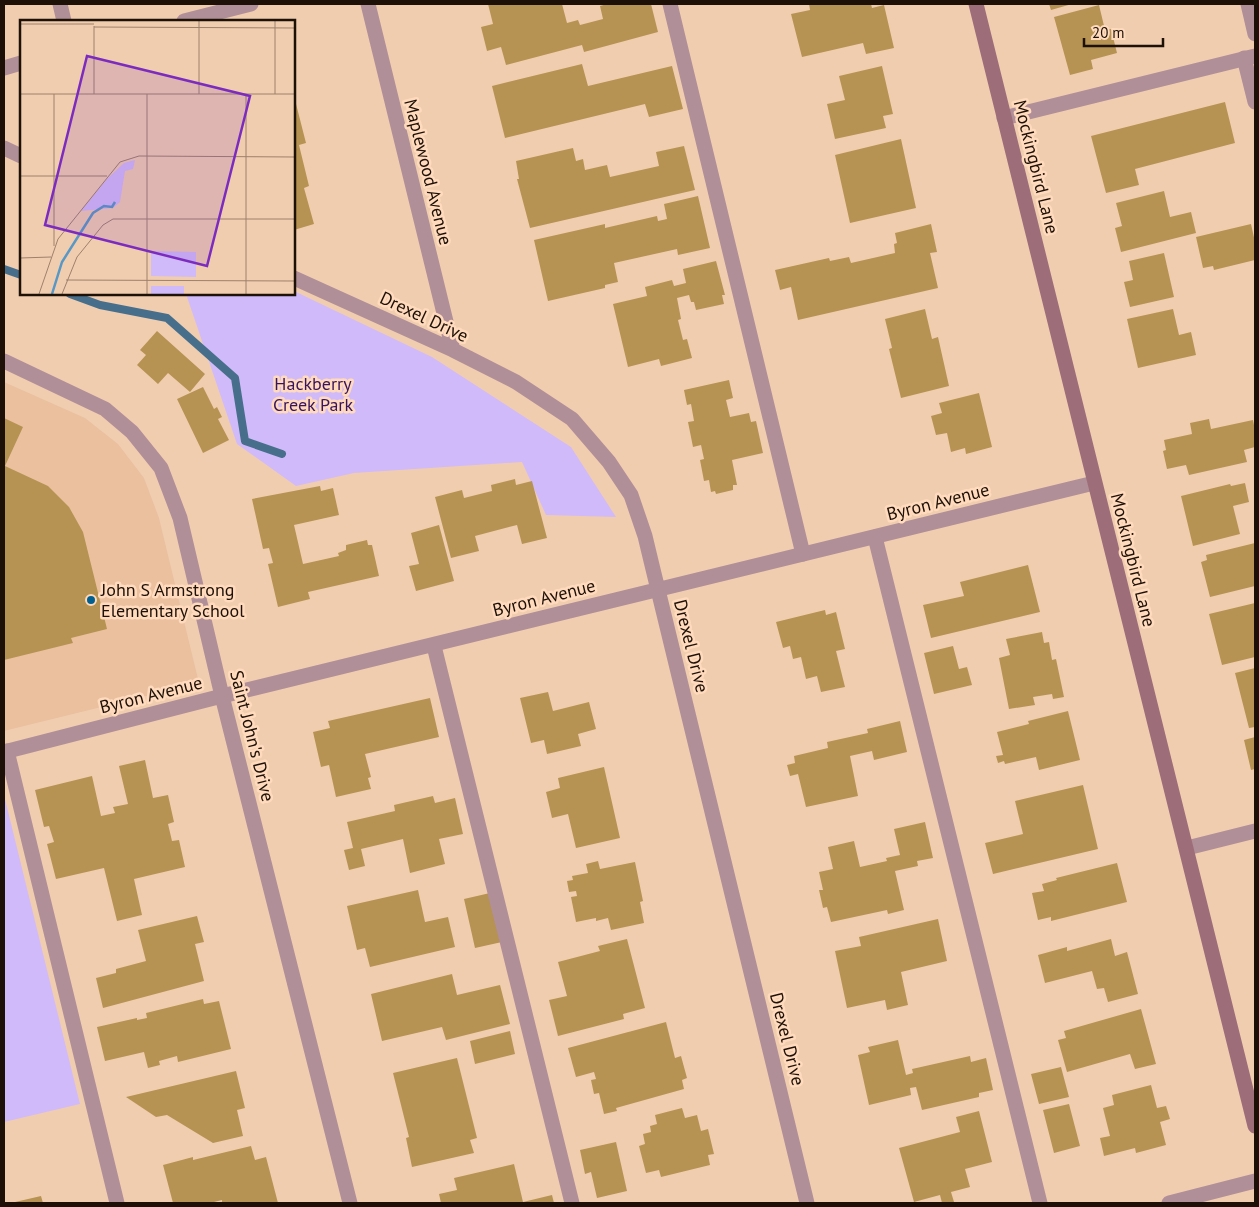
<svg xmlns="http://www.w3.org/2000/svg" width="1259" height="1207" font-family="'PT Sans',sans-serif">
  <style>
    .built { fill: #eac09f }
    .green { fill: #d1baf9 }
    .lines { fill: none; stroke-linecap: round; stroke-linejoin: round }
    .stream { stroke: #476f8c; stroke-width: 8 }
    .building { fill: #b69352 }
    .lane { stroke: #b18f98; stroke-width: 15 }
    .street { stroke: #b18f98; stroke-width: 15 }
    .secondary { stroke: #9d6d7a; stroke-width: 15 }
    .poi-dot { fill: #026090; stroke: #ffdabd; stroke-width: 2 }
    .labels { text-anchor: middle; stroke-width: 5; stroke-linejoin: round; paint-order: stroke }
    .street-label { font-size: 18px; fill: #1d1006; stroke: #ffdabd }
    .park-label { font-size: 18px; fill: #38145e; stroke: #ffdabd }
    .poi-label { font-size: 18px; fill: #1d1006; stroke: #ffdabd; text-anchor: start }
    .inset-river { fill: none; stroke: #5998c5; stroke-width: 2.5 }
    .inset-road { fill: none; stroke: #9c816c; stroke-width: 1 }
    .view { fill: #7b2cbf; fill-opacity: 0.15; stroke: #7b2cbf; stroke-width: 2.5 }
    .inset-edge { fill: none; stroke: #1d1006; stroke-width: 2.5 }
  </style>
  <rect width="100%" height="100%" fill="#f1cdb0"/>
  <path class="built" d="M4,382L85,418L118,444L144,478L159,518L199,683L4,731Z"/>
  <path class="green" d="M294,291L432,357L571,447L616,517L546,515L522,462L354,473L296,486L237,444L186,294H294Z
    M4,795L80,1104L4,1122Z"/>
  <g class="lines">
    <path class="stream" d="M4,269L21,275
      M70,294L100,305L167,318L235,378L245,441L282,454"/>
  </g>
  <path class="building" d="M488,4H562L567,23L578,20L580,25L603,19L600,6L607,4H651L658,32L584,52L582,45L506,65L501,47L487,51L481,27L493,24Z
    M809,4H871L872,8L884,5L894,48L866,54L863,43L802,57L791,14L810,10Z
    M1049,4H1072L1051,10Z
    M1099,5L1105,30L1111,29L1117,53L1091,60L1093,69L1070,75L1054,17Z
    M582,64L588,86L672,66L683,109L649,117L645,104L505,138L492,86Z
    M882,66L893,114L883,116L886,128L835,139L827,104L845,100L839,76Z
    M294,96L306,143L299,145L309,186L304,188L314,224L294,230Z
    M1225,102L1235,143L1135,169L1139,185L1106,193L1091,136Z
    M901,139L916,208L850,223L835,155Z
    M684,146L695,190L530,228L517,179H519L516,161L573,148L576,161L583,159L585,170L607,165L610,177L659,166L656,152Z
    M1164,191L1170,217L1191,212L1196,233L1121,252L1115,228L1122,226L1116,203Z
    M698,196L710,248L678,255L677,249L614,263L618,282L605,285V288L548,301L534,240L605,224V228L657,216L658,221L667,219L664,204Z
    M931,224L937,252L930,253L938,288L798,320L791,287L780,290L775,270L829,258L830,261L849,257L851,263L895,253L894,244L897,243L895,233Z
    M1251,224L1255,242V260L1214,270L1213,266L1203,268L1196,237Z
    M1164,253L1174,297L1130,307L1124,282L1133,280L1129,261Z
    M716,261L725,295H722L724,304L696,310L694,302H691L689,295L677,298L681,319L678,320L683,340L687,339L692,358L661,366L659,359L628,367L613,304L647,296L645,287L672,280L674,286L686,283L683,269Z
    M925,309L932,339L938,337L949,386L901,398L889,349L892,348L885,319Z
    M1173,309L1179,335L1191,332L1196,355L1138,368L1127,319Z
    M157,331L205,374L190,392L168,373L158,384L137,365L146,355L140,350Z
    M729,380L733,398L726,400L730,417L749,413L751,422L756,421L763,453L732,460L737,485H733V490L716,494L715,491L711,492L709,480L704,481L700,460L704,459L701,445L693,447L688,422L694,421L691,404L687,405L684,390Z
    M203,387L214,409L217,407L222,417L218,419L229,440L203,453L177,399Z
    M979,393L992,447L966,454L965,448L951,452L947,433L936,435L931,416L942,413L939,403Z
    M4,418L23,427L5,466L48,486L69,507L83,532L107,629L71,638L73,643L4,660Z
    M1209,419L1211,429L1253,420L1255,430V447L1244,450L1247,462L1189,475L1186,465L1167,469L1163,451L1166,450L1164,440L1192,434L1190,423Z
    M515,479L516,485L532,481L547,538L522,544L517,525L475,536L479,551L451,558L435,497L462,490L464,498L492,491L491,485Z
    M1245,483L1249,502L1233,506L1240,534L1193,546L1181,496L1230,484L1231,486Z
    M320,486L321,491L333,488L339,515L294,525L303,564L339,556L338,553L346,550V545L367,540L368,545H372L379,576L308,592L310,599L278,607L268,564L273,563L269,548L263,549L252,499Z
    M439,525L454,581L416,591L409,566L419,564L411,533Z
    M1255,543V586L1210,597L1201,562L1207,560L1206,555Z
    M1028,565L1040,612L931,638L923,605L964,596L960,582Z
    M1255,603V657L1222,665L1209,614Z
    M825,610L826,615L836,612L845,649L836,651L845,687L821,692L817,676L806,679L801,657L793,659L790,646L783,648L776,622Z
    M1042,632L1044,643L1049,642L1052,660L1056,659L1064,697L1053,699L1052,694L1033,697L1035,705L1009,709L999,658L1010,655L1006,639Z
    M953,646L959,669L967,667L972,685L934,694L924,653Z
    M1255,668V727L1249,728L1235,673Z
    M548,692L553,711L589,702L596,729L578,734L581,746L547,754L544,740L531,743L520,698Z
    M430,698L439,737L365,754L371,777L368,778L371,789L336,797L329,765L321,767L313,732L330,728L328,721Z
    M1068,711L1080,760L1039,770L1036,757L1005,764L1004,761L998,763L996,756L1003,755L997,732L1029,724L1028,721Z
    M900,721L907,752L874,760L872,751L850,756L858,796L806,807L798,774L790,776L787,765L795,763L794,756L828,748L827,742L868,733L867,729Z
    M1255,737V769L1251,770L1244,740Z
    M145,760L153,798L168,795L174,822L168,824L172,841L179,840L185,867L134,879L142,915L117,921L104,868L56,879L47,844L54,842L49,826L44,827L35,790L92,776L101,816L115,813L113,807L128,804L119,766Z
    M604,767L620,838L576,848L568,814L552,818L546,792L560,788L558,778Z
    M1083,785L1098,849L993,874L985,843L1023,834L1015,801Z
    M433,796L435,803L455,798L463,834L439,839L445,864L410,873L403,839L361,849L365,866L349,870L344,850L353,848L347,822L395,811L394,805Z
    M925,822L933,858L917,861L918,866L895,871L904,910L888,914L887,910L831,922L827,907L823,908L819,890H823L819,872L833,869L828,847L854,841L860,867L887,861L886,858L900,855L894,829Z
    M598,861L600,869L635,862L643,901L640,902L644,923L611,930L608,918L596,921V918L576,922L571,897L577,896L576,891L569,892L567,881L573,880L572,876L588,873L586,864Z
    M1117,863L1127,902L1051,921V917L1038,920L1032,893L1044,891L1042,884L1057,880L1056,878Z
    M418,890L425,922L448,917L455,947L370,967L365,948L357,950L347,906Z
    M490,893L502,942L475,948L464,899Z
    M197,916L204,942L195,944L204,981L103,1008L96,978L116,973V969L146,961L138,930Z
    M938,919L947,961L901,972L908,1005L887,1010L885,1000L847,1008L835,951L861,946L859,937Z
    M627,939L645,1008L623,1014L624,1019L558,1036L549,1000L567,996L558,962L600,951L598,946Z
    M1111,939L1115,956L1127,952L1138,994L1108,1002L1104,988L1097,989L1092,971L1045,983L1038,955L1067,947V951Z
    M452,974L457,995L500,985L510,1024L446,1040L442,1027L382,1041L371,994Z
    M203,999L204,1004L219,1001L231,1049L178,1062L177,1056L159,1061L160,1065L148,1068L144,1052L105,1061L97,1027L137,1018V1020L147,1018L146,1013Z
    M1141,1009L1156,1064L1135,1069L1130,1054L1067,1072L1058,1040L1066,1038L1064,1031Z
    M666,1022L675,1058L681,1056L687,1078L682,1080L684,1089L616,1108L617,1111L604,1114L599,1093L594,1094L591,1080L596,1079L594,1072L576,1077L568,1048Z
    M510,1031L515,1054L475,1064L470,1041Z
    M898,1040L906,1075L913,1073L912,1069L970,1056L971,1062L986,1058L993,1090L979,1093V1097L922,1110L916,1087L910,1088L911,1095L869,1105L858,1055L870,1052L868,1047Z
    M457,1058L477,1138L470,1140L474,1153L412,1167L406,1138L409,1137L393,1073Z
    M1061,1067L1069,1097L1039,1104L1031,1074Z
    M236,1071L245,1108L237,1110L243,1136L213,1143L167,1115L156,1117L126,1097Z
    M1151,1085L1157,1108L1166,1106L1170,1119L1160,1122L1166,1145L1136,1153L1135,1148L1104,1156L1100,1138L1110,1136L1103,1108L1114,1105L1112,1095Z
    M1069,1104L1080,1146L1054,1153L1043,1110Z
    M682,1108L685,1118L697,1115L701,1131L708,1129L714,1154L708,1155L710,1165L661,1177L659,1170L646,1173L639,1146L645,1144L643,1134L651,1132L650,1126L657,1124L655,1115Z
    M979,1111L992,1162L965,1169L970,1187L951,1192L954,1202L942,1203L940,1195L914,1202L899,1148L960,1132L956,1117Z
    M616,1142L627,1191L597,1198L591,1172L585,1174L580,1150Z
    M251,1146L255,1160L266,1157L278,1203H222V1200L210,1203H173L163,1165L193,1157V1160Z
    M514,1164L523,1202L552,1195L554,1203H441L439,1194L457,1190L454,1178Z
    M41,1196L43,1203H15V1202Z"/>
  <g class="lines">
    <path class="lane" d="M60,4L64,21
      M670,4L803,554
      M1248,4L1255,34
      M1244,58L1255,102
      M875,537L1040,1203
      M434,646L572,1203
      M7,751L117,1203"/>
    <path class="street" d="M368,4L453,350
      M184,21L251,4
      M4,68L21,63
      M1004,118L1255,56
      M4,148L21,156
      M294,278L453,350L516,382L572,419L609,462L631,495L645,536L651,561L807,1203
      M4,361L105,409L132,432L161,468L180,518L222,696L350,1203
      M4,752L222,696L1094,483
      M1187,848L1255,831
      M1169,1203L1255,1181"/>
    <path class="secondary" d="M976,4L1255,1126"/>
  </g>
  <circle class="poi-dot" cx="91" cy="600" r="5"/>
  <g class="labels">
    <g class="street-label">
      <text transform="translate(1036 167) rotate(76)" y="6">Mockingbird Lane</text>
      <text transform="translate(428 172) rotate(76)" y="6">Maplewood Avenue</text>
      <text transform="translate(424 317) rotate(25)" y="6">Drexel Drive</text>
      <text transform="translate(938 502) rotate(-14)" y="6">Byron Avenue</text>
      <text transform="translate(1133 560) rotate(76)" y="6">Mockingbird Lane</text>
      <text transform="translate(544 598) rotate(-14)" y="6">Byron Avenue</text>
      <text transform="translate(691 646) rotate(76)" y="6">Drexel Drive</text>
      <text transform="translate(151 695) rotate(-14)" y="6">Byron Avenue</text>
      <text transform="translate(252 736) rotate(76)" y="6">Saint John's Drive</text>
      <text transform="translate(787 1039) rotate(76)" y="6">Drexel Drive</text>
    </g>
    <g class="park-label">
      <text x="313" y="390">Hackberry<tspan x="313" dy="21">Creek Park</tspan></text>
    </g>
    <g class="poi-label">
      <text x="101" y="596">John S Armstrong<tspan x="101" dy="21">Elementary School</tspan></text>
    </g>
  </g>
  <g transform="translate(20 20)">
    <rect width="275" height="275" fill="#f1cdb0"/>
    <path d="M115,140L113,149L105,151L100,182L93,188L61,191L87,159L104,143ZM131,231L176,232V257L131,256ZM131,266H164V274H131Z" fill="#d1baf9"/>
    <path class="inset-river" d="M32,274L42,242L73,193L84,186L92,187L95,182"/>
    <path class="inset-road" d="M255,1V74M0,4H74M74,6V74M74,7L275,8M0,74H275M34,74V226M179,74V1M0,156H87M0,238L31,237M46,260L275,261M19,274L38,219L100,142L119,136L275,137M42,274L57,237L83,205L93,199H275M127,274V74M226,274V74"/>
    <path class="view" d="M67,36L230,76L187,246L25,205Z"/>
    <rect width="275" height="275" class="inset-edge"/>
  </g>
  <rect width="1259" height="1207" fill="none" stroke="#1d1006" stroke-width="10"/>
  <path d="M1084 38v8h79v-8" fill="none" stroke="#1d1006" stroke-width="2.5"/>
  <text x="1092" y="38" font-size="15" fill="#1d1006" stroke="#ffdabd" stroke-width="4" paint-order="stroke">20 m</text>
</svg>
